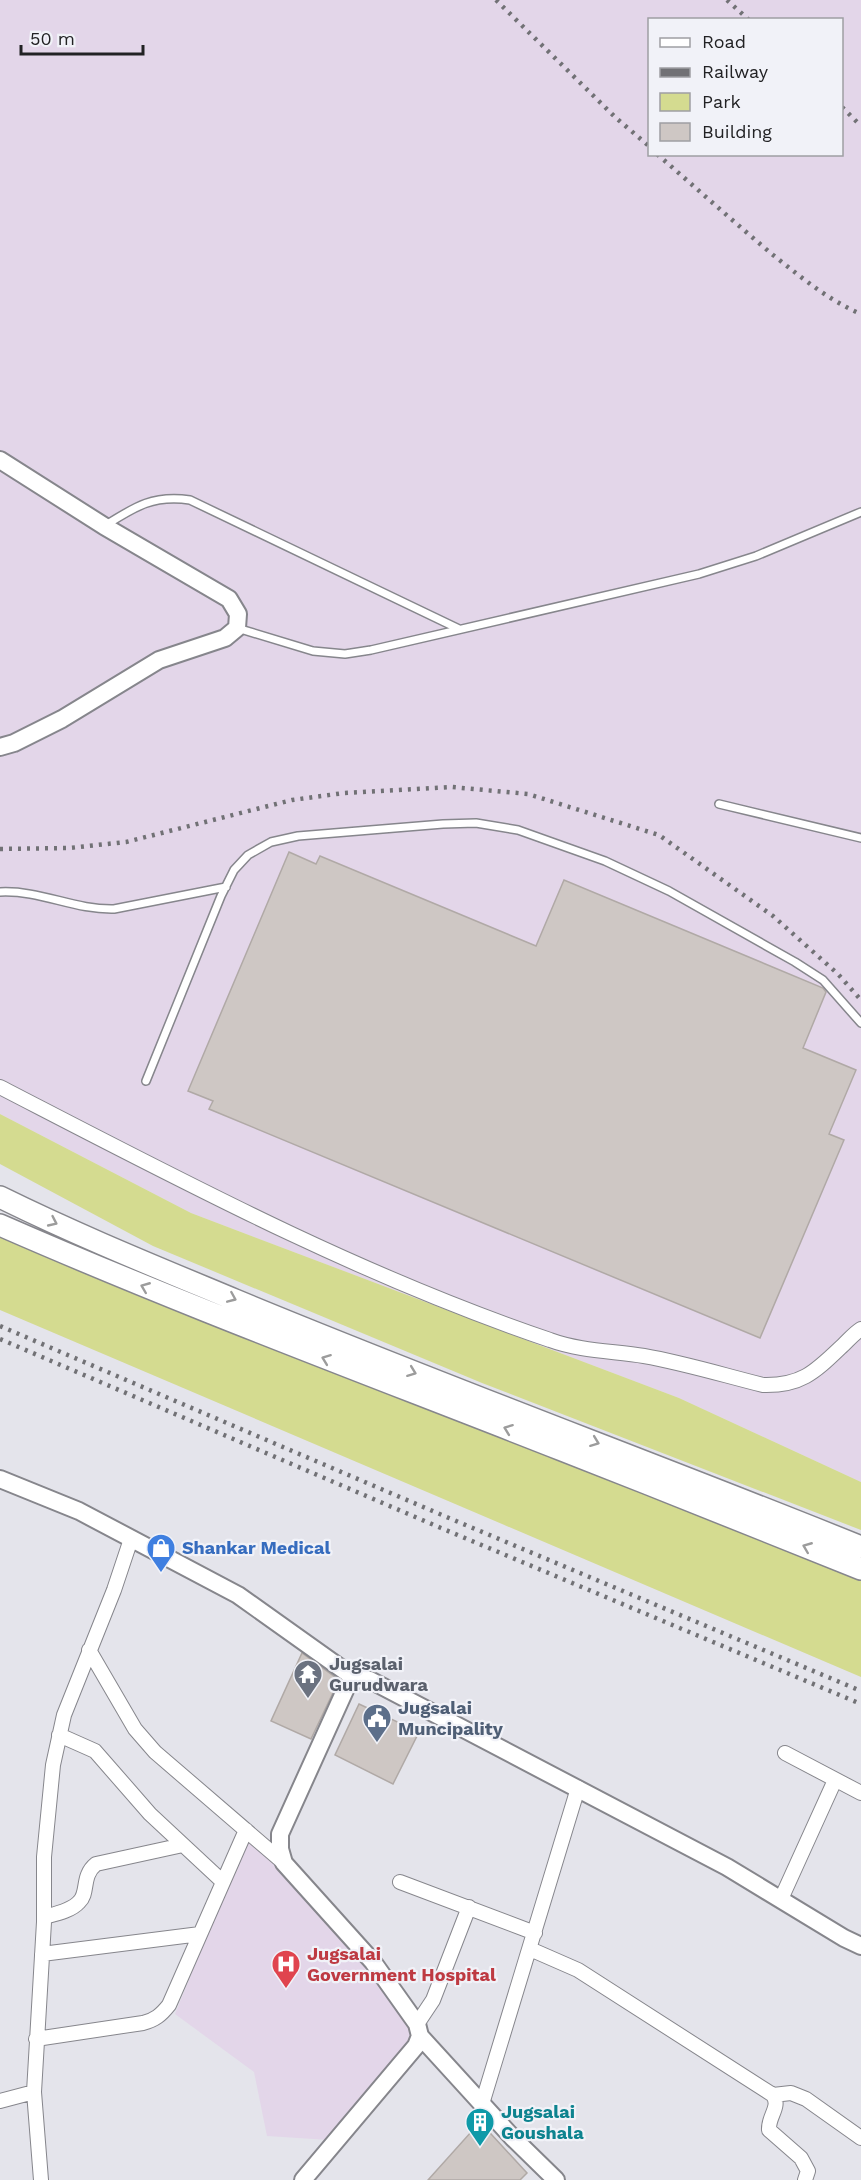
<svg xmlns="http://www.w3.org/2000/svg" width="861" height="2180" font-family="'Work Sans',sans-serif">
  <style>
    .industrial { fill: #e3d6e9; fill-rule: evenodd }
    .green { fill: #d4db90 }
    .building { fill: #cec7c4; stroke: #b0a9a6; stroke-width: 1.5 }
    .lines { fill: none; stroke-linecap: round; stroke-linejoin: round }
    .service-casing { stroke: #86868c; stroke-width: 10 }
    .minor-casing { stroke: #86868c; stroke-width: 16 }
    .tertiary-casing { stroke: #86868c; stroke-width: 20 }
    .primary-casing { stroke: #86868c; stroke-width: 24 }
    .service { stroke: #fff; stroke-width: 7 }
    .minor { stroke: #fff; stroke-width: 14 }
    .tertiary { stroke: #fff; stroke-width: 16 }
    .primary { stroke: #fff; stroke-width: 21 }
    .rail { stroke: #717175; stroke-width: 4.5; stroke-dasharray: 3 6; stroke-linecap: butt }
    .oneway { stroke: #9c9c9c }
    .labels { text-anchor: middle; stroke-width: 4.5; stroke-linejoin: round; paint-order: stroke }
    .shop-label { font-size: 18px; font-weight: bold; fill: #366cbe; stroke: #f1f2f8; text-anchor: start }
    .worship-label { font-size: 18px; font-weight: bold; fill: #5b616d; stroke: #f1f2f8; text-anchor: start }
    .service-label { font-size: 18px; font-weight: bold; fill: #4e5e75; stroke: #f1f2f8; text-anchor: start }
    .health-label { font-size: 18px; font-weight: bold; fill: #be3a42; stroke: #f1f2f8; text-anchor: start }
    .culture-label { font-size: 18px; font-weight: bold; fill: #0d838f; stroke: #f1f2f8; text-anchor: start }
  </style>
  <rect width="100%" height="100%" fill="#e4e4eb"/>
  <path class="industrial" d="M0,0H861V1482L679,1398L191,1213L0,1114ZM650,20H842V154H650Z
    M247,1837L282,1868L370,1965L413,2028L415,2039L329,2140L267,2136L254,2072L175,2014Z"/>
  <path class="green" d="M0,1114L191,1213L679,1398L861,1482V1530L482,1383L153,1246L0,1164Z
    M0,1229L861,1578V1677L0,1310Z"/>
  <path class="building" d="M289,852L316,864L320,856L536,946L564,880L823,988L826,992L803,1048L856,1070L829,1134L844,1140L760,1338L209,1109L213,1101L188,1091Z
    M302,1653L339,1680L311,1739L271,1721Z
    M359,1704L419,1732L393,1784L335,1755Z
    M480,2122L527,2173L520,2180H428Z"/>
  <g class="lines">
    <g class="service-casing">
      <path id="service" d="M106,525C136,506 153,495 190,500L459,629
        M237,628L313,651L345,654L371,650L699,574L756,556L861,512
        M719,804L861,838
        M0,892C41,890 74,910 114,909L226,887
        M146,1081L221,896L234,870L248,855L271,842L298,836L443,824L476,823L518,830L605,861L669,891L795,962L823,980L861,1023"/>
    </g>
    <g class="minor-casing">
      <path id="minor" d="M0,1087C180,1180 358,1275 550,1340C580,1351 613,1351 644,1356C684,1363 723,1375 763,1385C800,1386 814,1373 840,1348C847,1342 853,1334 861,1329
        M89,1650L135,1729L155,1752L284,1863
        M59,1735L95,1751L150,1814L223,1882
        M785,1753L861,1793
        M400,1882L535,1933
        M781,1899L835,1780
        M44,1917C55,1914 71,1911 79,1902C89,1893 81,1876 96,1864L183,1845
        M530,1949L578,1970L773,2095C781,2107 768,2116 769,2130L801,2158L808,2171L805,2180
        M42,1954L200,1934
        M417,2024L433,2000L469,1907
        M36,2039L143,2023C155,2020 161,2015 169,2005L246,1830
        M773,2095L791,2093L806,2099L861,2138
        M0,2101L34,2092
        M482,2104L578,1788
        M41,2180L34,2092L44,1922V1857L53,1765L64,1715L114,1590L131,1539"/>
    </g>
    <g class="tertiary-casing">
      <path id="tertiary" d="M0,460L104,526L229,599L238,614L237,628L225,638L159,660L62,719L14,743L0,747
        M0,1479L79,1511L238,1595L356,1679
        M420,2036L513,2138L556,2180
        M303,2180L416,2046L420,2036L417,2024L373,1962L284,1863L280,1849V1834L347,1686L356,1679L370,1680L727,1867L844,1938L861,1946"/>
    </g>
    <g class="primary-casing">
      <path id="primary" d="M0,1197C77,1235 156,1267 235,1300C442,1386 653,1463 861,1547
        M0,1225C185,1306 374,1376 562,1450C662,1489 762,1529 861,1569"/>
    </g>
    <use href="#service" class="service"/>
    <use href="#minor" class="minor"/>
    <use href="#tertiary" class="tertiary"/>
    <use href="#primary" class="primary"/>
    <path class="rail" d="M496,0L615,117L650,147
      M727,0L749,20
      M842,107L861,126
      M657,154C696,188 734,222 773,255C801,277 828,300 861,314
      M0,849L69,848L126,842L292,800L344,793L452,787L528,794L659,835L773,916L838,974L861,1000
      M0,1326L449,1518L861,1691
      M0,1339L441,1528L861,1704"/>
  </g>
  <defs><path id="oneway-chevron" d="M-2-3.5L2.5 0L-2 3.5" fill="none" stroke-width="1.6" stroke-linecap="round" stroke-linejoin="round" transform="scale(1.5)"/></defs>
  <g class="oneway">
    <use href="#oneway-chevron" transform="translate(53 1222) rotate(25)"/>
    <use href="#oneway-chevron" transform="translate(145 1287) rotate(-158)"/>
    <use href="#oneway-chevron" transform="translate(232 1298) rotate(23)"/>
    <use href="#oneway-chevron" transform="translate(326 1359) rotate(-159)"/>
    <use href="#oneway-chevron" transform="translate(412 1372) rotate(21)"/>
    <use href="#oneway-chevron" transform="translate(508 1429) rotate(-159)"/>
    <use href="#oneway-chevron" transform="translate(595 1442) rotate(21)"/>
    <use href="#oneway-chevron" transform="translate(807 1547) rotate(-158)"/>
  </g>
  <defs>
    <g id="shop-pin" transform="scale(1.5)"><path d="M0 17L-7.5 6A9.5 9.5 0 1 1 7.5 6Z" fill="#3f7fe0" stroke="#f1f2f8"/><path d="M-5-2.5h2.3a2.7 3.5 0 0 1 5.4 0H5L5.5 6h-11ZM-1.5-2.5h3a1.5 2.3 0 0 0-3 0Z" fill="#fff"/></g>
    <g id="temple-pin" transform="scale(1.5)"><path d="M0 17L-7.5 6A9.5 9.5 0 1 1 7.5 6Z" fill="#6b7280" stroke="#f1f2f8"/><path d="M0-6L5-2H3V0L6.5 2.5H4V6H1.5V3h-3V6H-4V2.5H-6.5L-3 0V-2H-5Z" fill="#fff"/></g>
    <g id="civic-pin" transform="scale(1.5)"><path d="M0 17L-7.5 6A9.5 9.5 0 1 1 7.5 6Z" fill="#5c6f8a" stroke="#f1f2f8"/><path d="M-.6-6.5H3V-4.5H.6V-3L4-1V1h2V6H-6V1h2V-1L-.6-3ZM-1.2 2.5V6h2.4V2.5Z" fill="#fff"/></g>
    <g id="hospital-pin" transform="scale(1.5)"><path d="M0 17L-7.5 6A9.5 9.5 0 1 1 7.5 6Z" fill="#e0444e" stroke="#f1f2f8"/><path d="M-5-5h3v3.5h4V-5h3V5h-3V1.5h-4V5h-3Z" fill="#fff"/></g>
    <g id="building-pin" transform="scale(1.5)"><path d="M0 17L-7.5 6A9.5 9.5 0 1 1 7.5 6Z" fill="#0f9aa8" stroke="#f1f2f8"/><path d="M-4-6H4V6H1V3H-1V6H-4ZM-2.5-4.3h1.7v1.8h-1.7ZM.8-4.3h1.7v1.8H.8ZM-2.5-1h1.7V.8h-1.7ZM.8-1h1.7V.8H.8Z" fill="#fff"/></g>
  </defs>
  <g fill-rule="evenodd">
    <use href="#shop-pin" x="161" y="1548"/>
    <use href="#temple-pin" x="308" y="1674"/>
    <use href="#civic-pin" x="377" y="1718"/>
    <use href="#hospital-pin" x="286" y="1964"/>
    <use href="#building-pin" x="480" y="2122"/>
  </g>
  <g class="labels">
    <g class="shop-label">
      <text x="182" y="1554">Shankar Medical</text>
    </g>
    <g class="worship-label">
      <text x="329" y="1670">Jugsalai<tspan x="329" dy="21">Gurudwara</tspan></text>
    </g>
    <g class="service-label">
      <text x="398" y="1714">Jugsalai<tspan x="398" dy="21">Muncipality</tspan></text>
    </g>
    <g class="health-label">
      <text x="307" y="1960">Jugsalai<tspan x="307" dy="21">Government Hospital</tspan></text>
    </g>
    <g class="culture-label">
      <text x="501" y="2118">Jugsalai<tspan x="501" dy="21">Goushala</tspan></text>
    </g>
  </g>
  <rect x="648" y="18" width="195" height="138" fill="#f1f2f8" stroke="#9e9fa3" stroke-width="1.5"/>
  <rect x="660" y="38" width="30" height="9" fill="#ffffff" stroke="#9e9fa3" stroke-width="1.5"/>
  <text x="702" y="48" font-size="18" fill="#222224">Road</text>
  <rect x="660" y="68" width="30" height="9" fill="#717175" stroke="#9e9fa3" stroke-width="1.5"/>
  <text x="702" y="78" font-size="18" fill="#222224">Railway</text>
  <rect x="660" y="93" width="30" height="18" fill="#d4db90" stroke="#9e9fa3" stroke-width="1.5"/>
  <text x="702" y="108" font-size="18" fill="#222224">Park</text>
  <rect x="660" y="123" width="30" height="18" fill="#cec7c4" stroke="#9e9fa3" stroke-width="1.5"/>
  <text x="702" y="138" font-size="18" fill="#222224">Building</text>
  <path d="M21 45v9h122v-9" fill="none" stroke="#222224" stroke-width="3"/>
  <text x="30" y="45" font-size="18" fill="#222224" stroke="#f1f2f8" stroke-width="4.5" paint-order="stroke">50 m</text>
</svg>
